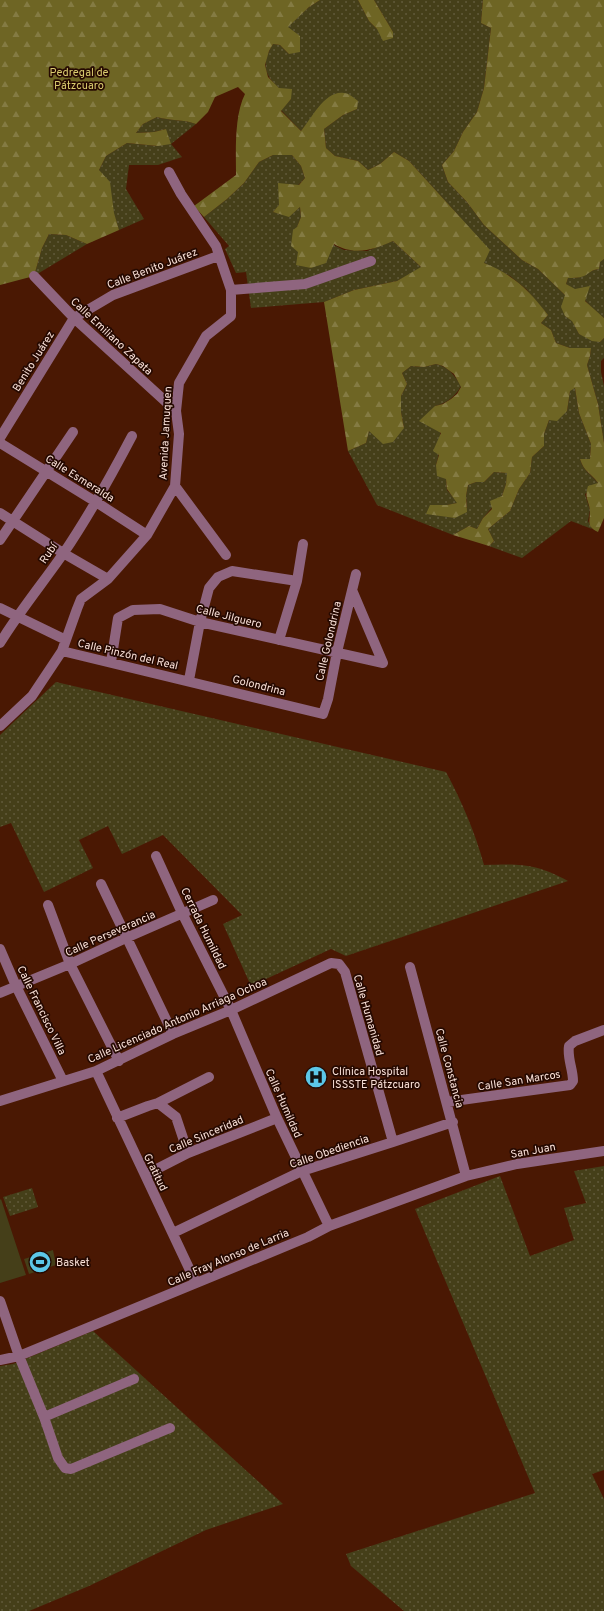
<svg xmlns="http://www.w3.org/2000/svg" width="604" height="1611" font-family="Overpass,sans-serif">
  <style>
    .green { fill: url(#green-dots) }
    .forest { fill: url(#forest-firs) }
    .pitch { fill: #453f19 }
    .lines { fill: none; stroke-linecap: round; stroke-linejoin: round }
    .minor { stroke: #8f657f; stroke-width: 10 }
    .labels { text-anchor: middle; stroke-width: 3.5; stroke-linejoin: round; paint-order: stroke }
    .park-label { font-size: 11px; fill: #dacc6f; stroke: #250901 }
    .street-label { font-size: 11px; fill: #fae1d8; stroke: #250901 }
    .poi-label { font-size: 11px; fill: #fae1d8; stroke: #250901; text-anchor: start }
  </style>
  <defs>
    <pattern id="green-dots" width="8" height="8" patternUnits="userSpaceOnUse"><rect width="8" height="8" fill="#453f19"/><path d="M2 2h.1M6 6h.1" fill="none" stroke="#615a3a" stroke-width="1.8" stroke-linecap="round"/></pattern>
    <pattern id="forest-firs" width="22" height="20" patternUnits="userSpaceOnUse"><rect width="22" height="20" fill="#6e6524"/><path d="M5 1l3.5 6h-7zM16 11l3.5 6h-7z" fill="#847b43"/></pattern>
  </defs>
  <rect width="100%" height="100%" fill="#4a1803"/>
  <path class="green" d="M320,0H358L369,21L377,29L393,32L374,0H483L481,23L491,28L484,88L477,112L463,132L454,151L442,165L448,182L467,202L484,225L522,260L538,269L565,295V316L572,320L579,334L600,342L604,338V358L601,361V372L604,386V443L598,404L587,365L590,356L591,348H570L556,343L551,330L541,323L548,315L526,289L510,276L484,263L459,216L409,161L394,152L380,164L368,170L358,161L335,156L326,148L324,129L343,115L357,109L310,120L301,131L281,110L291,99C271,81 256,72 273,44L280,45L289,54L287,27L309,7Z
    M157,117C170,121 183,119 196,124L171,144L182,157L158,165H129L126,189L144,219L119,230L99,170L106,156L127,143L158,146L166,129L154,132L136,133L143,124Z
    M273,155H292L301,166L305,178L273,212L289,216L300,207L301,217L297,227L344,250L367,251L393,241L422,268L397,281L354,290L324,302L251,308L246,272L236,273L225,249L229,246L204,217L227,199L244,183L259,162Z
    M49,234L66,235L87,244L34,276L42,248Z
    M604,259V318C590,308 581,293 566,284L568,278C585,279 585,271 599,269L600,261Z
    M436,364C449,367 454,375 461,386C455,397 447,403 435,406C441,430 443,441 436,465L446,479L447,490L458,503L447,505H430L467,508L466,496L468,485L476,482H484L494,472L508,473L506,484L502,496L483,518L477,529L469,526L453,535L377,505L348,451L366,443L369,430L404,428L401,412V396L407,384L402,373L411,366L424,367Z
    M575,388L579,413L591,444L590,459H580C583,471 591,474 598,483L585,494L590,510L588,521L592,529L571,521L522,558L489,546L494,541L488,529L510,511L519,489L530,473L532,457L544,446V434L549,420L567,411L570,390Z
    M56,682L446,772C462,802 475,832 484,865C520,864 535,863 568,881L346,956L331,949L251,986L223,924L242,915L163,835L122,854L108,826L79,840L93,868L44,892L11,823L0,827V735Z
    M604,1166V1470L592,1474L604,1499V1611H404L351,1566L346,1554L535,1493L415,1209L500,1176L530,1256L574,1240L564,1208L586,1203L574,1171Z
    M32,1188L38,1207L10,1216L3,1197Z
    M93,1331L283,1504L206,1530L89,1586L29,1611H0V1366L13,1364Z"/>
  <path class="forest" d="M0,0H320L309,7L288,27L300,36V52L289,54L280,45L273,44L269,51L265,65L268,77L279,88L292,89L291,99L281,111L301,131C312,118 325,90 344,93C349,93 354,98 358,101L357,109L343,115L324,129L326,148L335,156L358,161L368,170L380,164L394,152L409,161L490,250L484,263C514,275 529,290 548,315L541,323L551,330L556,343L570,348H591L590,356L587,365L598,404L604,443V518L598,532C586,526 590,522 590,511C589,500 584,499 588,486L598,483C590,472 584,472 580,459H590L591,444L579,413L575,388L570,391L567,411L557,421L549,420L544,434V446L532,457L530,473L519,489L510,511L488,529L494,541L489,546L453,535L469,526L477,529L483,518L492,509L490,501L502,496L506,484L507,473L494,472L484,482H476L468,485L466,496L467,512L455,518L426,514L430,505H447L457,503L447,489L446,479L437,476L436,465L439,455L433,451L441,433L419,421L435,406L443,404L451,399L457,394L461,387L454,374L443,366L436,364L424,367L411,366L402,373L407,384L401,396V412L404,428L393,442L383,444L369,431L366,443L348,451L324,302L354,290L397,281L421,267L393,241C373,250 354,256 334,244L326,263L311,268L296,265L298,252L291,246L293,230L297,227L301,217L300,207L289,217L273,212L279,205L278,183L299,185L305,178L301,166L292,155H273L259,162L244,183L227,199L204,217L194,206L236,175C236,151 234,116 245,94L238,87L215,97L208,112L196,124C183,119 170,121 157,117L143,124L136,133L154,132L166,129L171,144L158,146L127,143L106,156L99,170L110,182L114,213L119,230L87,244L66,235L49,234L42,248L34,276L0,285Z
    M358,0H374L393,32V38L383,41L377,29L369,21Z
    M483,0H604V259L600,262L599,269C591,270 590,273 584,276C579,278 573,278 568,278L566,284L575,289L590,286L585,301L604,318V338L600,342L592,341L579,334L572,321L565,316L561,307L565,295L538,269L522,260L484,225L467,202L448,182L442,165L454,151L463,132L477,112L484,88L491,28L481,23Z"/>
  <path class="pitch" d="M1,1199L26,1275L0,1283V1200Z
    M53,1250L56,1265L29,1274L24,1259Z"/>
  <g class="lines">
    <path class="minor" d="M34,276L74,318L176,411
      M231,290L305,284L371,261
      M0,438L74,318L113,295L218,256
      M0,443L96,502L147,535
      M175,486L226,555
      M0,513L63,553L108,579
      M0,540L73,432
      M352,590L383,663
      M0,608L66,640
      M279,640L297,581L303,544
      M0,643C19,612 42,584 63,554C89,516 111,476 132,436
      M62,651L323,714L328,699L337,652L356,574
      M111,662L118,618L133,610L160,609L200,622L383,663
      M189,680L200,622L209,588L218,577L232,571L297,581
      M0,726L32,696L62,651L77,609L81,599L108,579L147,535L175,486L179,434L176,411L179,383L206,336L231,316V290L216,246L181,194L169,172
      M156,856L182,913L231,1010L277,1118L329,1226
      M101,884L173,1034
      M48,905L70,964L119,1061
      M0,949L16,986L63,1081
      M410,967L466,1176
      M0,993L70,964L126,938L213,900
      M96,1071L196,1283
      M0,1101L96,1071L173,1034L231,1010L331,963L339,964L345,972L393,1142
      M447,1102L570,1085L573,1081C573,1069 567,1058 569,1046L575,1041L604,1030
      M158,1103L209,1077
      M117,1118L148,1106L158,1103L176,1117L188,1153
      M145,1175L188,1153L277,1118
      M173,1233L302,1171L393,1142L453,1122
      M0,1301L19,1356L44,1417L58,1458L65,1468L71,1469L170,1428
      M0,1360L19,1356L308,1237L329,1226L466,1176L517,1164L604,1151
      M44,1417L134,1379"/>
  </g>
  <defs>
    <g id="hospital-disc" transform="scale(1.15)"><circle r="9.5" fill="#5cc7e8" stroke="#250901"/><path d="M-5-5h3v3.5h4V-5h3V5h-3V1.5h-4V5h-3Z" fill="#111"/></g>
    <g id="stadium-disc" transform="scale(1.15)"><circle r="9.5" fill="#5cc7e8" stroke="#250901"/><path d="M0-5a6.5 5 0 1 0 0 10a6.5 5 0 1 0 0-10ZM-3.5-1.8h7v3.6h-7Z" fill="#111"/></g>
  </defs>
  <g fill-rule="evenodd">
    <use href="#hospital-disc" x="316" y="1077"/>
    <use href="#stadium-disc" x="40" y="1262"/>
  </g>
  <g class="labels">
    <g class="park-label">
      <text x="79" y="76">Pedregal de<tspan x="79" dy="13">Pátzcuaro</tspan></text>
    </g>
    <g class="street-label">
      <text transform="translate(152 268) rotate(-21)" y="4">Calle Benito Juárez</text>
      <text transform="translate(112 336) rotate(43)" y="4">Calle Emiliano Zapata</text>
      <text transform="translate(33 361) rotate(-58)" y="4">Benito Juárez</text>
      <text transform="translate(165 433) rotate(-87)" y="4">Avenida Jamuquen</text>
      <text transform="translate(80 478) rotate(32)" y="4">Calle Esmeralda</text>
      <text transform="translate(48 553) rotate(-55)" y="4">Rubí</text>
      <text transform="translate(229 616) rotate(14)" y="4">Calle Jilguero</text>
      <text transform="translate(328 641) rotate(-77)" y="4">Calle Golondrina</text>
      <text transform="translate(128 654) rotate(13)" y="4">Calle Pinzón del Real</text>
      <text transform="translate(259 685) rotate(14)" y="4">Golondrina</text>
      <text transform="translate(204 928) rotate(64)" y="4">Cerrada Humildad</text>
      <text transform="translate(110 933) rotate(-24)" y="4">Calle Perseverancia</text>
      <text transform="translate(42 1010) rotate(64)" y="4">Calle Francisco Villa</text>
      <text transform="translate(369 1015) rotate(74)" y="4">Calle Humanidad</text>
      <text transform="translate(177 1020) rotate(-24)" y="4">Calle Licenciado Antonio Arriaga Ochoa</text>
      <text transform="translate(450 1068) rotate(75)" y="4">Calle Constancia</text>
      <text transform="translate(519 1080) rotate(-9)" y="4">Calle San Marcos</text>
      <text transform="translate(284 1103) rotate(66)" y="4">Calle Humildad</text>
      <text transform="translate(206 1134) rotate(-23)" y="4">Calle Sinceridad</text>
      <text transform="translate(533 1150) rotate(-10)" y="4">San Juan</text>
      <text transform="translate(329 1151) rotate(-19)" y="4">Calle Obediencia</text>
      <text transform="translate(156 1172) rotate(64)" y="4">Gratitud</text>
      <text transform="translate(228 1257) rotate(-23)" y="4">Calle Fray Alonso de Larria</text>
    </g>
    <g class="poi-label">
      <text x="332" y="1075">Clínica Hospital<tspan x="332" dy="13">ISSSTE Pátzcuaro</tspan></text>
      <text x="56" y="1266">Basket</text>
    </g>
  </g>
</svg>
